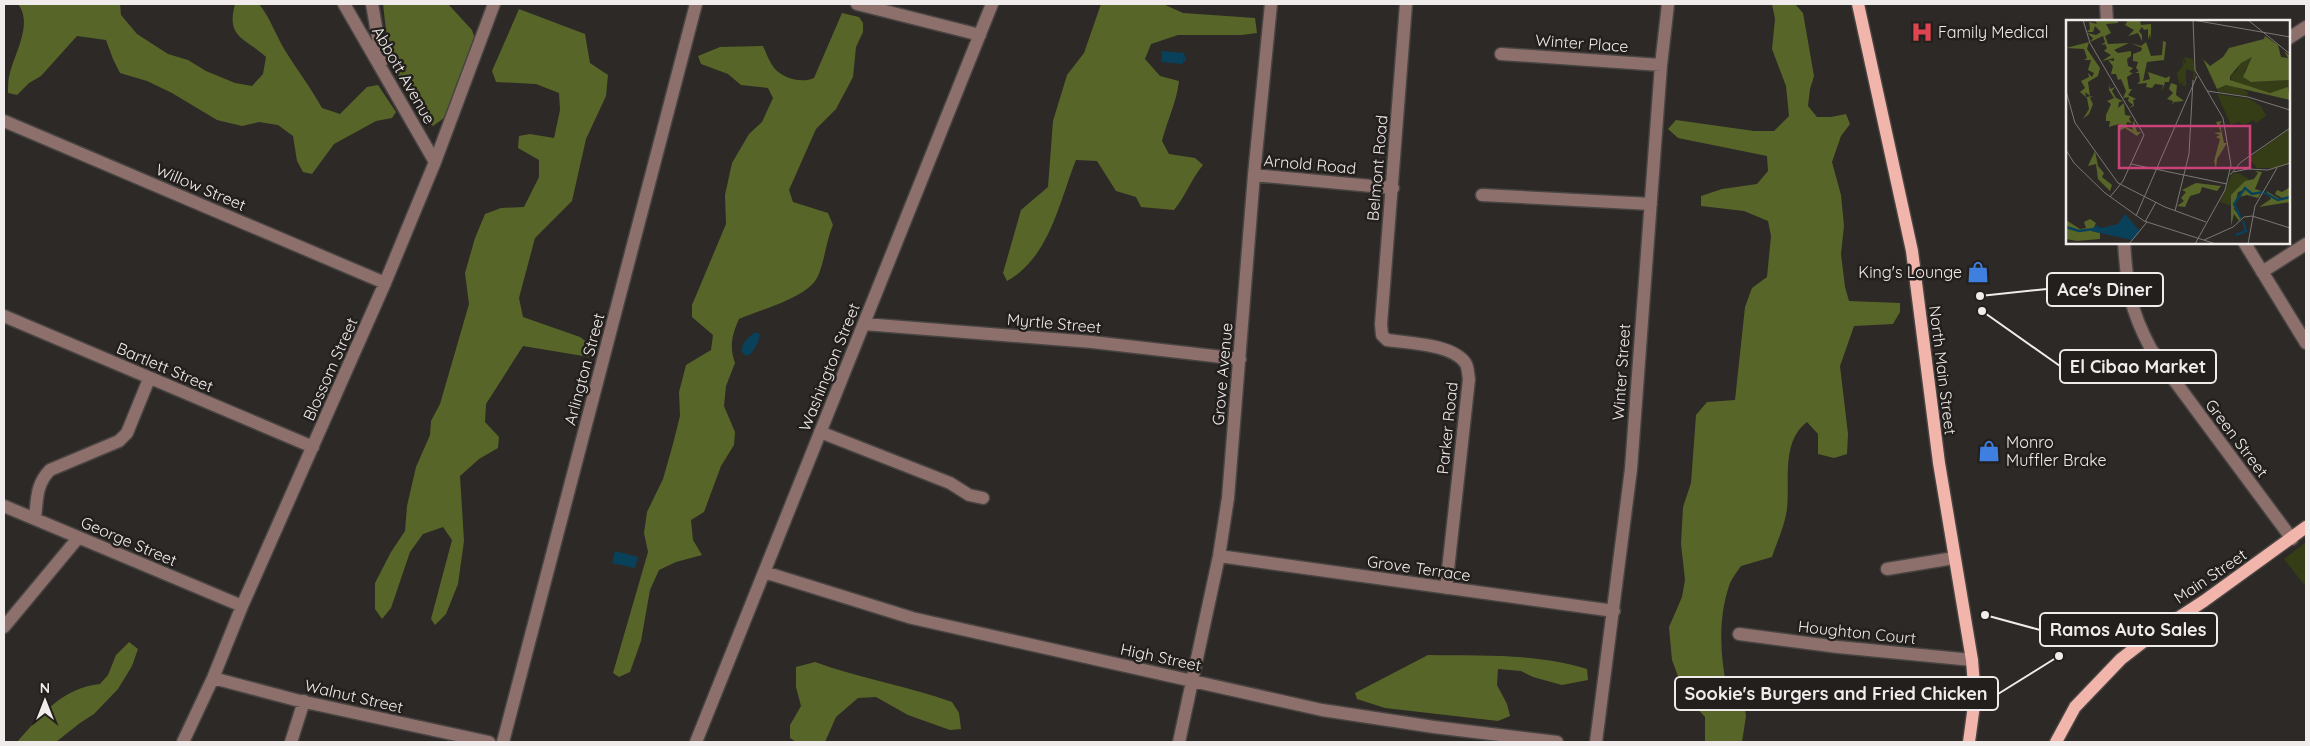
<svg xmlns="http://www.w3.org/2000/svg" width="2310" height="746" font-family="Quicksand,sans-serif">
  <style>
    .green { fill: #353d17 }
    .forest { fill: #586528 }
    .water { fill: #09415a }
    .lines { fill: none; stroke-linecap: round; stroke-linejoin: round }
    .minor-casing { stroke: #484442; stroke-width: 15 }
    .major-casing { stroke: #484442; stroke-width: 15 }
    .minor { stroke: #8d706b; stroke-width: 12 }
    .major { stroke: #f2b5ab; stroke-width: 12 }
    .labels { text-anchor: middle; stroke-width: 5; stroke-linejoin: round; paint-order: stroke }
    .poi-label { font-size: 16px; fill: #efeceb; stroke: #231f1d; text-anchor: start }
    .street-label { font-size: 16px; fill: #efeceb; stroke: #231f1d }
    .inset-river { fill: none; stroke: #09415a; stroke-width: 2.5 }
    .inset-road { fill: none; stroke: #7b7775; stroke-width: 1 }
    .view { fill: #cb4278; fill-opacity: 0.15; stroke: #cb4278; stroke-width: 2.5 }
    .inset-edge { fill: none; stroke: #efeceb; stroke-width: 2.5 }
    .leader { fill: none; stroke: #efeceb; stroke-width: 2 }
    .callout-dot { fill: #efeceb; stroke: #231f1d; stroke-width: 2 }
    .callout { fill: #231f1d; stroke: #efeceb; stroke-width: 2 }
    .callout-label { font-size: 18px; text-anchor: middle; font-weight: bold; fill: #efeceb }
  </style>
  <rect width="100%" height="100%" fill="#2d2926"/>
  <path class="green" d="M2306,542V587L2284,559Z"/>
  <path class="forest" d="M18,4H120L121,15L137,34L168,54L188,60L206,71L235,83L252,86L263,74L266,57C244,37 226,38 235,4H259C271,19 276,36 286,52C298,71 311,88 322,108L340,114L367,87L378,85L396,112L392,118L376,121L334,144L312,174L303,172L297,161L293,136L278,125L259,122L242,126L217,120L172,93L147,81L120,73L113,59L106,40L77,36L41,76L29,83L17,95L8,93C8,87 8,82 9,77C13,55 34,25 18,4Z
    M383,4H448L472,30L475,39L444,118L433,126L428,122L395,71L388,48Z
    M1101,4H1163L1183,13L1255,18L1257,33L1242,35H1178L1151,44L1145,59L1160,76L1179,81C1177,101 1167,121 1162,141L1169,154L1195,158L1203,165C1191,179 1186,196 1174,210L1141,207L1136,197L1116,191L1097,161L1076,160C1059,202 1050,257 1007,281L1003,273L1021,210L1048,187L1053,121L1067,75L1084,53Z
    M1772,4H1795L1803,13L1814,76L1810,89L1808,106L1817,117H1831L1846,114L1850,124L1841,136L1832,162L1841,195L1844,226L1841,254L1845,287L1849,301L1900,303V312L1893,324L1854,326L1840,366L1848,434L1847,454L1834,458L1818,454V434L1807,422C1781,442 1790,480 1787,509C1785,525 1777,542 1772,557L1741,566C1737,572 1731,579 1729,586C1718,619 1720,656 1727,688L1743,696L1746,716L1742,742H1705V717L1689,700L1679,679L1672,660L1669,627L1682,597L1685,580L1681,544L1683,507L1691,483L1696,415L1707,402L1735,400L1745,307L1752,288L1767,277L1771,236L1768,221L1744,211L1701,206V196L1722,189L1757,184L1768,171L1767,156L1678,138L1668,129L1676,120L1754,131H1774L1789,116L1786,86L1772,49L1775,19Z
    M519,9L585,34L590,63L608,75L606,96L586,139L572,201L535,238L519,298L523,317L580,337L592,346L589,357L523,346L486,404L485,422L499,437L498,448L479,459L460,476L464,541L458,584L446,614L435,625L431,619L452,540L443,527L423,534L410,552L391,608L382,619L375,609V583L391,552L405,531L407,506L416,467L430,435L431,421L440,404L469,304L465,273L475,238L485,214L501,208L524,207L539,177V160L518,148L519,136L530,134L554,138L560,110L559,93L536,84L496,82L492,71Z
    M842,13L859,17L863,23V32L856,47L853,77L836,109L816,129L789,190L793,202L828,213L833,225C826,241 824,265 817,278C806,298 760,310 739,319C732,335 729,346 735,363L726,386L724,406L735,432L734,445L721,466L704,512L691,520L693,540L702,555L676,562L659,570L650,590L641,641L630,672L619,677L613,673L648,552L644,533L647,512L663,479L673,444L680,416L679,392L686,365L711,350L713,335L692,317V305L726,224L725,195L732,163L749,134L762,122L773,98L768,88L741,85L728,74L701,64L698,56L720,47L763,46C766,52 768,59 772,65C780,78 801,84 814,78Z
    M129,642L138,649L132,666L118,689L94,714L80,723L56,742H17C41,715 62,688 100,684L108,675L116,655Z
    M1428,655C1482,656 1536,653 1587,669L1588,680L1562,685L1533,677L1521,671L1498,669L1497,685L1507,704L1510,716L1498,721L1385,708L1357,699L1355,693Z
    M815,662C859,678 907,686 952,702L959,713L961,729L950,730L908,715L876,697L858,698L836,717L825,742H796L790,738V725L801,706L796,687V667Z"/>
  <path class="water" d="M1162,51L1184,53L1186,61H1183V64L1161,62Z
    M755,332L760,334L758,342L751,354L746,356L742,352C741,343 749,337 755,332Z
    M615,551L638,557L635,568L612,563Z"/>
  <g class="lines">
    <g class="minor-casing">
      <path id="minor" d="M344,4L435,162
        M372,4L382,61
        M857,4L980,35
        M1406,4L1381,324L1382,335L1387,340C1408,343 1454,344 1466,364C1468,368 1468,374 1469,379L1446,588
        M2106,4L2107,21
        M2289,38L2306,27
        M1501,54L1661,65
        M4,121L385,283
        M1254,175L1393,188
        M1482,195L1651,204
        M2124,242C2127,287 2129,308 2151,349L2292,539
        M2244,242L2306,343
        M2262,272L2306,244
        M4,316L313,447
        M864,324L1092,342L1240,359
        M820,432L950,483L969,495L983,498
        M4,506L242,606
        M35,519C37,500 36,484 50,470L119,441L127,433L149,379
        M1219,556L1614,611
        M1887,569L1954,558
        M764,572L912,618L1322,710L1434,727L1557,742
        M4,627L78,538
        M1739,634L1838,647L1972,660
        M213,678L296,700L489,742
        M183,742L213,678L242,606L385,283L435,162L494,4
        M291,742L304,701
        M503,742L696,4
        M696,742L992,4
        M1179,742L1219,556L1228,498L1254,175L1271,4
        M1596,742L1631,469L1661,65L1668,4"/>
    </g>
    <g class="major-casing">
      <path id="major" d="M1858,4L1912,251L1939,463L1972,660L1975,698L1969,742
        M2056,742L2075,707L2121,659L2152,635L2204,601L2306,527"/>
    </g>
    <use href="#minor" class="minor"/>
    <use href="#major" class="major"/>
  </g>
  <defs>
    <g id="hospital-bare" transform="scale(1.725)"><path d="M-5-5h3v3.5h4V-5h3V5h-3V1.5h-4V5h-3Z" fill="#e0444e" stroke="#231f1d" stroke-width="2.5" paint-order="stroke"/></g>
    <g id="shop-bare" transform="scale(1.725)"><path d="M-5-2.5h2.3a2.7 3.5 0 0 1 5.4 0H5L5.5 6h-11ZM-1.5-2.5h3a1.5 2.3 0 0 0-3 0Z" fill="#3f7fe0" stroke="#231f1d" stroke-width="2.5" paint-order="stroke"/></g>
  </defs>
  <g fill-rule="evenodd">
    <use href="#hospital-bare" x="1922" y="32"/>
    <use href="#shop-bare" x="1978" y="272"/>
    <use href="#shop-bare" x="1989" y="451"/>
  </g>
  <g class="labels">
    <g class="poi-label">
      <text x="1938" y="38">Family Medical</text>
      <text x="1962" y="278" text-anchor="end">King's Lounge</text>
      <text x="2006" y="448">Monro<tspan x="2006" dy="18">Muffler Brake</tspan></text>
    </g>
    <g class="street-label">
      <text transform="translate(1582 43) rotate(4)" y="6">Winter Place</text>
      <text transform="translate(404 75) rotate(60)" y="6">Abbott Avenue</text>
      <text transform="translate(1310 164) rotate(5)" y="6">Arnold Road</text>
      <text transform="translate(1377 168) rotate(-85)" y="6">Belmont Road</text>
      <text transform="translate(201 187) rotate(23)" y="6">Willow Street</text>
      <text transform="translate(1054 323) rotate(5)" y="6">Myrtle Street</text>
      <text transform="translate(165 367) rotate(23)" y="6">Bartlett Street</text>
      <text transform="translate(829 367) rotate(-68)" y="6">Washington Street</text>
      <text transform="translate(330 369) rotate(-66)" y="6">Blossom Street</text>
      <text transform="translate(584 369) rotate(-75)" y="6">Arlington Street</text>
      <text transform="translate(1943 370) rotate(83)" y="6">North Main Street</text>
      <text transform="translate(1621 372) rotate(-86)" y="6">Winter Street</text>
      <text transform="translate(1222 374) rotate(-85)" y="6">Grove Avenue</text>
      <text transform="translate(1447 428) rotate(-84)" y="6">Parker Road</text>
      <text transform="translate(2237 438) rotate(53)" y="6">Green Street</text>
      <text transform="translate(129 541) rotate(23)" y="6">George Street</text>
      <text transform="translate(1419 568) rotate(8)" y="6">Grove Terrace</text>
      <text transform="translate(2210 576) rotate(-34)" y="6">Main Street</text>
      <text transform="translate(1857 632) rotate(6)" y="6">Houghton Court</text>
      <text transform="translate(1161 657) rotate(12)" y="6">High Street</text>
      <text transform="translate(354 696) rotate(13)" y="6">Walnut Street</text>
    </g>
  </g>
  <g transform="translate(2066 20)">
    <rect width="224" height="224" fill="#2d2926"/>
    <path d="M176,36L187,38L178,52L185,62L224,60V69L204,73L166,61L164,56L171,50ZM118,37L127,39L130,55L126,61L128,52L120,49V66L115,65L118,62L113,64L111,53L117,46L116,39L120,45ZM153,60L182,72L181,76L152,72L150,66ZM151,74L184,79L195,86L200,96L190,103L188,100L177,105L173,102L165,105ZM224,108V142L210,148H191L183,138ZM172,153L183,159L165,175L166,186L154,182L166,154Z" fill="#353d17"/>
    <path d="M29,0H52V3L40,4L45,13L39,16L42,24L63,23L48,30L52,33L65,31V36L61,39L62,46L67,48L63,52L67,53L61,57L63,69H66L62,75L70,79L67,80L68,86L63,88L67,85L62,81L63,77L57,78L60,71L55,59L52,60L50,54H45L47,46L42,40L48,41V38L36,41L45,35L38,31L41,28L39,24L35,25L39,22L37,16L24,22L27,18L21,13L30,15L35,12L29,6L27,12H21L24,9L23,2L31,4ZM62,0H74L75,5L85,4V20L84,14L82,20V9L78,10L76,7L73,11L76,15V21L72,13L62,16L68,10L59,5ZM199,16L212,25L215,37L222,38L218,31L224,36V60L185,62L177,57L186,37L175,43L164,56V60L204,73L222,67L224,80L160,65L151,69L137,39L144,46L157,37L163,28L198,19ZM97,21L100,22L98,40L81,42L77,61L84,59L82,52L100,58L104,56L103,62H99L96,71L97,65L89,64L86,68L80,67L81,63L71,64L74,61L73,53H69L73,51L70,48L72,42L67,41V34L75,31L76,28L65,23L75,26L80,22L85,36L96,35ZM23,22L21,29L34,48L32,56L22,62L24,76L19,72L20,77L27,76L24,78L27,84L23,94L17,99L23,89L21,78L14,72L19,68L15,61L23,57L22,53L26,57L28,53L22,50L25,40H18L21,38L18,29L0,28ZM105,63L111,65L110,75L118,81L108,82L106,85L107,81L101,79L107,73L103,69ZM43,64L44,69L49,67L46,71L50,78L57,81L53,82L52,88L58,83L59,95L65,96L63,99L66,103L61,102L60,107L67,110L66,107L68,100L71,112H75L71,116L59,108L53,111V104L43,107L44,101H40V95L45,84L41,81L48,78L43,70ZM156,101L154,104L158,123H161L151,139L150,149L148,141L154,119L150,117L154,115L148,113L155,112L150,102ZM29,131L32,146L38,153L36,157L46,165L44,171L32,159L30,144L22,146ZM189,151L196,152L189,169L196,171L192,178L181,175L173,177L178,170L172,172L168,189L175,198L173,201L168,194L165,206V175L179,161L188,159L192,153ZM130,163L155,166L151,171L136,167L134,173L124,176L119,187L111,186L118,181L115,178L120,172L116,170ZM224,167V182L193,187L205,179L200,171L214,179L216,178L209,174L211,170L216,172ZM24,199L30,203L26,211L34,213V219L11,221L0,219V200L14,209L20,208L18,202Z" fill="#586528"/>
    <path d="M59,194L74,211L66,220L25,211L30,205L35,208L52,204Z" fill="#09415a"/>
    <path class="inset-river" d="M175,198L168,184L179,168L186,174L197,172L212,180L224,177M0,207L13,211L28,209M170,215L180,211L177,201"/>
    <path class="inset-road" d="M17,0L24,23L78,115L57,161L44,177M127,0L129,50L157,98L165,145L159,170L129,224M127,0L224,17M182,0L224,34M0,71L9,103L52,163L99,187L140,202M141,71L182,77L224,90M0,130L8,143L39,173L78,201L150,224M65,144L161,164M167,152L182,149L202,150L224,143M164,155L175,142L224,108M109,191L123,134L127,60M70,196L131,56M186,196L224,208M79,202L90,182M138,220L167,207L178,197L186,196M63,224L81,202M182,224L189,186L211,148"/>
    <path class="view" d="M53,106H184V148H53Z"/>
    <rect width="224" height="224" class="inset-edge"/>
  </g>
  <path class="leader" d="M1980 296L2047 289M1982 311L2060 366M1985 615L2040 630M2059 656L1998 694"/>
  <g class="callout-dot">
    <circle cx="1980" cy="296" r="5"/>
    <circle cx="1982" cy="311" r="5"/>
    <circle cx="1985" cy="615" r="5"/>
    <circle cx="2059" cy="656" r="5"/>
  </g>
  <g class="callout">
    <rect x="2047" y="273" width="116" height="33" rx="5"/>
    <rect x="2060" y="350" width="156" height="33" rx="5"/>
    <rect x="2040" y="613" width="177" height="33" rx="5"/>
    <rect x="1675" y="677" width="323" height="33" rx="5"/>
  </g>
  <g class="callout-label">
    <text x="2105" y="296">Ace's Diner</text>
    <text x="2138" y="373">El Cibao Market</text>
    <text x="2128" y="636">Ramos Auto Sales</text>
    <text x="1836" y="700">Sookie's Burgers and Fried Chicken</text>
  </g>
  <rect width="2310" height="746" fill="none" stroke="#efeceb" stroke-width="10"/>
  <g transform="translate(45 701)" stroke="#231f1d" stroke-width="4" paint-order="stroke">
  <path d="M0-4L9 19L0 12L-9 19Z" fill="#efeceb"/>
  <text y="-8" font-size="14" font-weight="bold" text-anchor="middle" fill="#efeceb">N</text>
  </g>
</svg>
